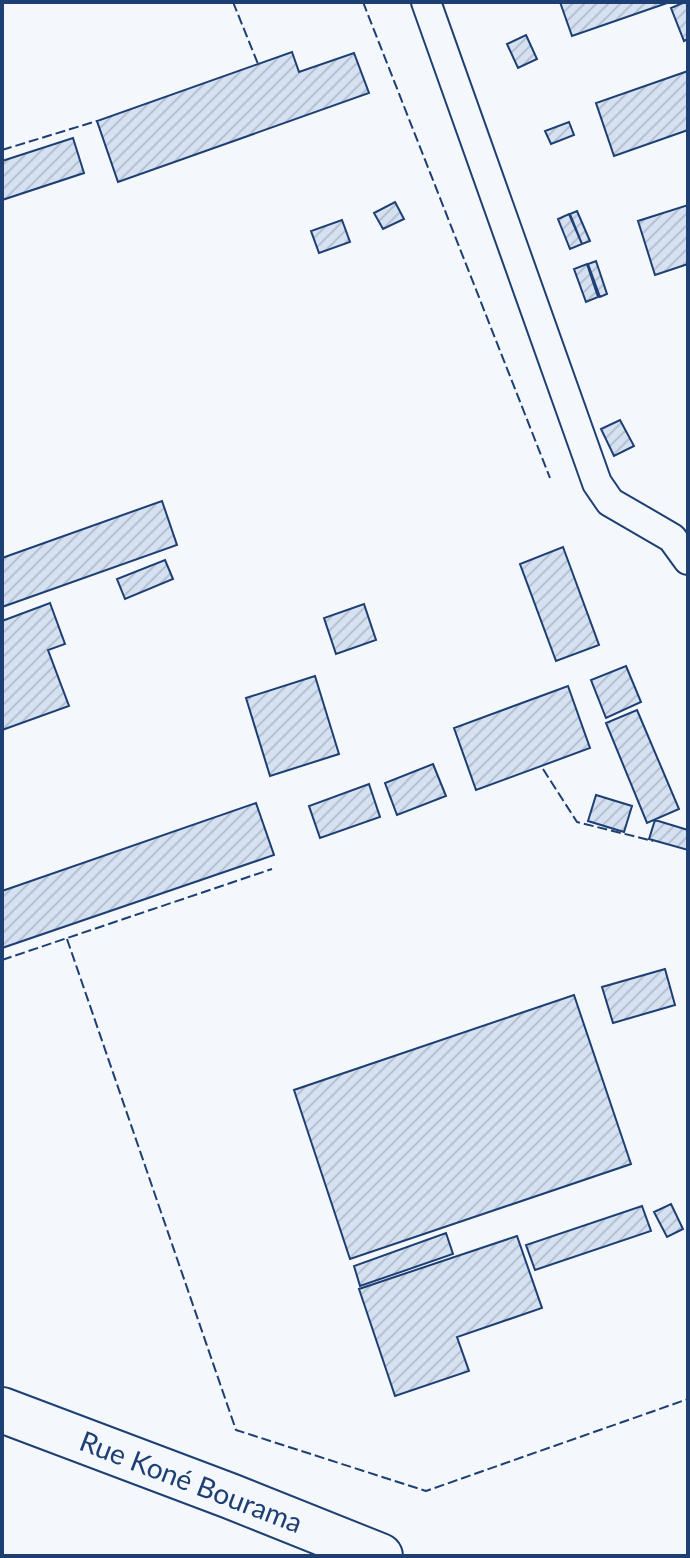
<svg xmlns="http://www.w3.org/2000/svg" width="690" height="1558" font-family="Lato,sans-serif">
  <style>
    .building { fill: url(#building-hatch); stroke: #1d3f73; stroke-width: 2 }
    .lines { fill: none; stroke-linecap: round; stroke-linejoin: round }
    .street-casing { stroke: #1d3f73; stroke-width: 32 }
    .highway-casing { stroke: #1d3f73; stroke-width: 48 }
    .street { stroke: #f4f7fb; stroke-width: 28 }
    .highway { stroke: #f4f7fb; stroke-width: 44 }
    .fence { stroke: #1d3f73; stroke-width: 2; stroke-dasharray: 10 4; stroke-linecap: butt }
    .labels { text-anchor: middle; stroke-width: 6; stroke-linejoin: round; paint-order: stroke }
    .street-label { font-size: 28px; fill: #1d3f73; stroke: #f4f7fb }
  </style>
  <defs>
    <pattern id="building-hatch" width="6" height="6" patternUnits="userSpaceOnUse" patternTransform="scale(2)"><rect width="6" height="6" fill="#d5e0f0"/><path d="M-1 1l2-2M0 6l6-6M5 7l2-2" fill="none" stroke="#b6c1d1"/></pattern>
  </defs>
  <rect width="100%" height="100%" fill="#f4f7fb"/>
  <path class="building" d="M560,2H670L572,36Z
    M685,2H688V39L684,41L671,8Z
    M526,35L537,59L518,68L507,44Z
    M292,52L299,72L354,53L369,93L118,182L97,121Z
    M688,71V130L614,156L596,103Z
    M569,122L574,135L551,144L545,131Z
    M73,138L84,173L2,200V161Z
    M395,202L404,219L383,229L374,213Z
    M688,205V264L655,275L638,221Z
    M577,211L590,241L582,244L570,214Z
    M569,214L582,244L570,249L558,219Z
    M342,220L350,242L319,253L311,231Z
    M596,261L607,294L600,297L588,264Z
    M587,264L598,297L586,302L574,269Z
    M620,420L634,446L614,456L601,429Z
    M162,501L177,545L2,607V558Z
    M563,547L599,645L556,661L520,564Z
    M165,560L173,579L125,599L117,579Z
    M50,603L65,644L48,650L69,706L2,730V621Z
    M364,604L376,640L336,654L324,618Z
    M626,666L641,702L606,718L591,680Z
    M315,676L339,754L270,776L246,698Z
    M568,686L590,748L476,790L454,728Z
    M637,710L679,809L647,823L606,723Z
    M433,764L446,796L397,815L385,783Z
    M369,784L380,817L320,838L309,806Z
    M596,795L632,806L624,832L588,821Z
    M256,803L274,855L2,948V891Z
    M655,820L688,830V850L649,839Z
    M665,969L675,1005L613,1023L602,987Z
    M574,995L631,1164L350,1259L294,1090Z
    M671,1204L683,1229L667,1237L654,1212Z
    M642,1206L651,1231L535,1270L526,1245Z
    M446,1233L453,1254L360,1286L354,1266Z
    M517,1236L542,1308L457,1337L469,1371L395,1396L359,1289Z"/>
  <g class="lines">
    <g class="street-casing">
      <path id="street" d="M426,2L597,483L610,502L672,538L688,560"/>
    </g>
    <g class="highway-casing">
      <path id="highway" d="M2,1410L230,1496L380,1556"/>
    </g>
    <use href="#street" class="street"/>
    <use href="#highway" class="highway"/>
    <path class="fence" d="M233,2L258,64
      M363,2L550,478
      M2,150L97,121
      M543,769L577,822L653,841
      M67,939L236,1430L426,1491L688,1399
      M2,960L272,869"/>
  </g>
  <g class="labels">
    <g class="street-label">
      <text transform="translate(191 1482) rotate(21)" y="10">Rue Koné Bourama</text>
    </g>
  </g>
  <rect width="690" height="1558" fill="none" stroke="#1d3f73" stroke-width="8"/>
</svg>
